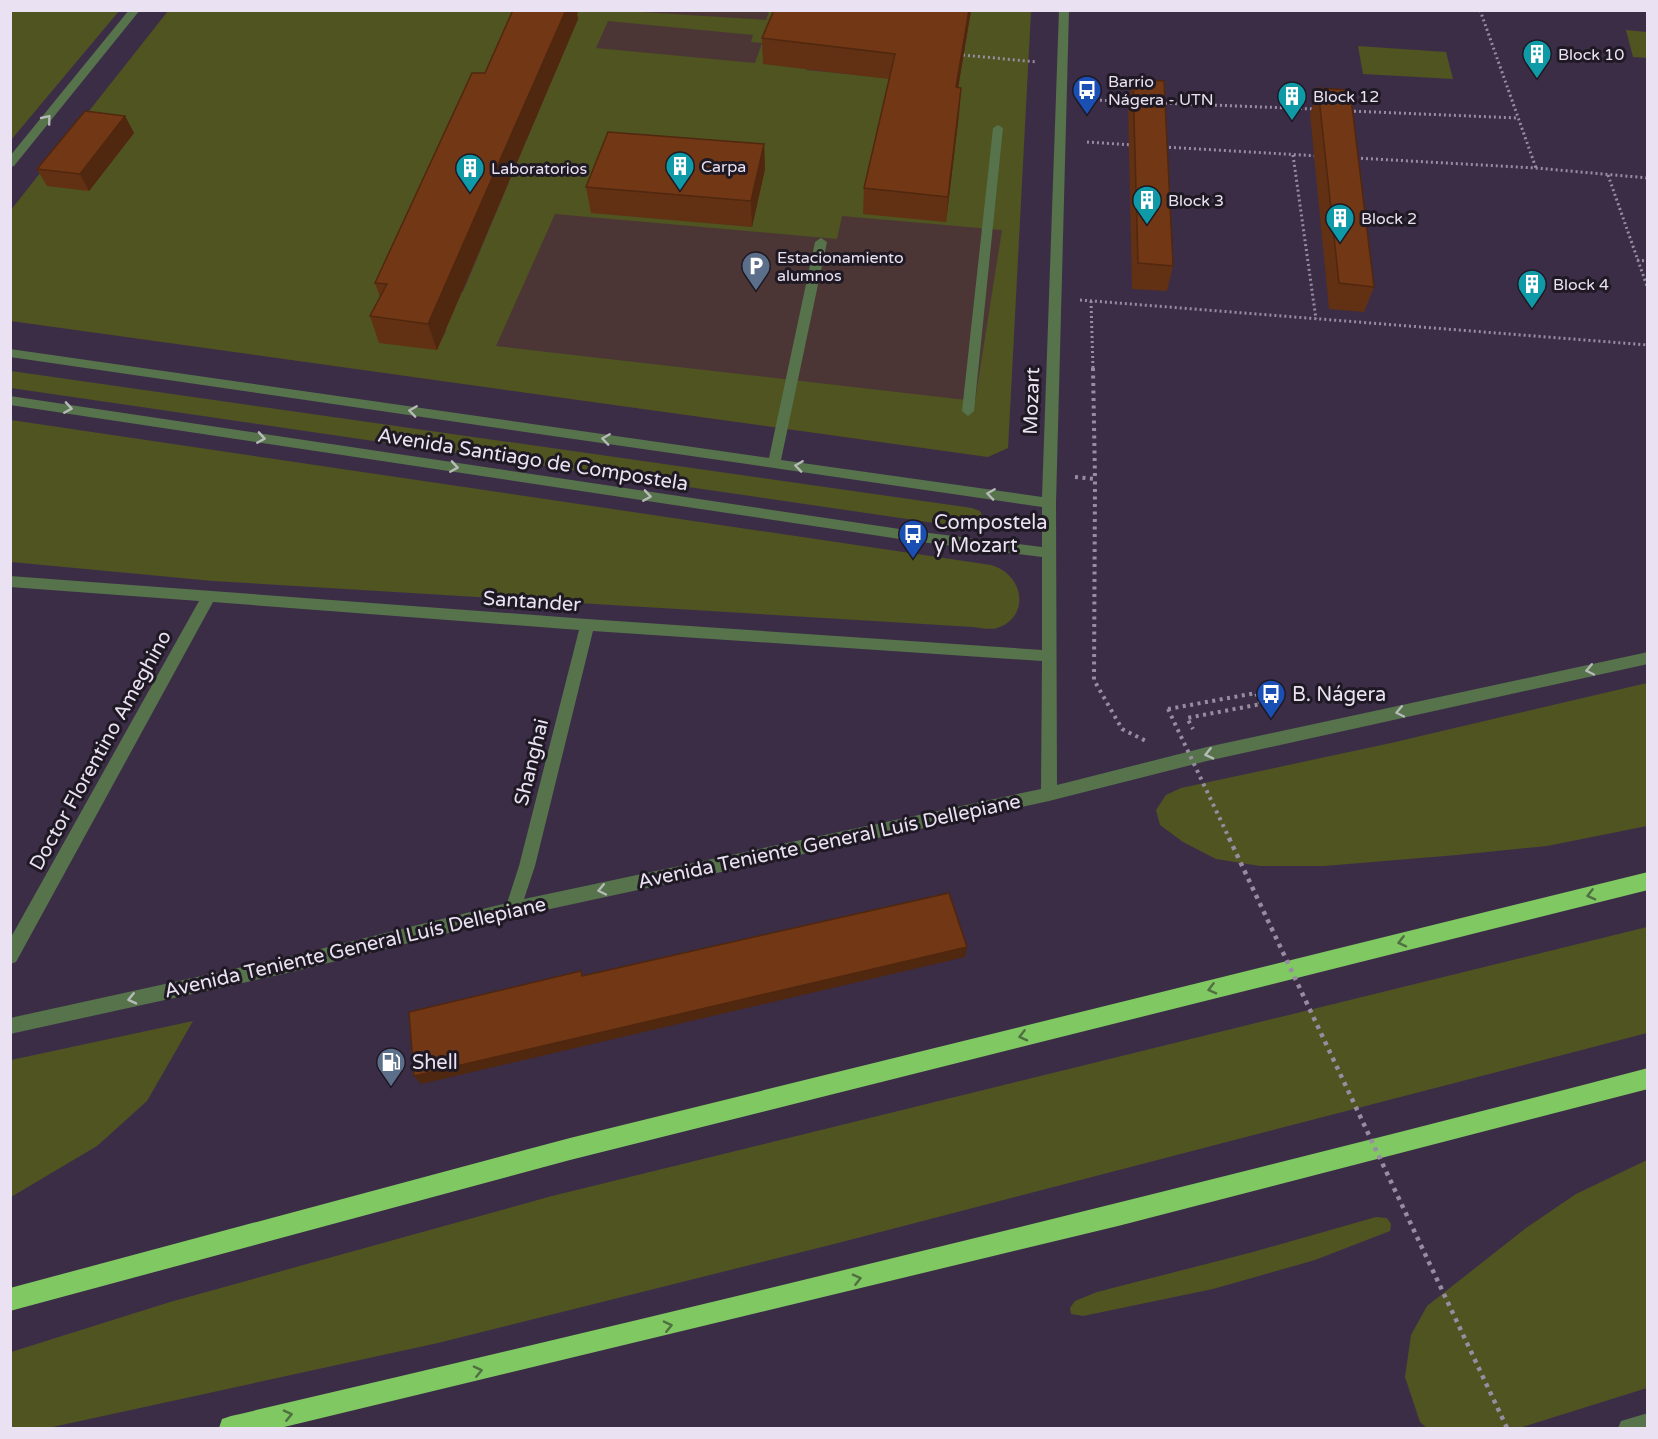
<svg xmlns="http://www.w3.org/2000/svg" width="1658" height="1439" font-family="'Varela Round',sans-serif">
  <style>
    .education { fill: #4b3635 }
    .green { fill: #4f5421; fill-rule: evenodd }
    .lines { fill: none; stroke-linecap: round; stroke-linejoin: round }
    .path-far1 { stroke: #988ca1; stroke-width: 3; stroke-dasharray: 2 3; stroke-linecap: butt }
    .path { stroke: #988ca1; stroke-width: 4; stroke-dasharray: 3 4.5; stroke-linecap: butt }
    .minor { fill: #56734b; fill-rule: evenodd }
    .highway { fill: #80c861; fill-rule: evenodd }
    .path-bridge-far1 { stroke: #988ca1; stroke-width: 4; stroke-dasharray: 3 4.5; stroke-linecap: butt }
    .path-bridge { stroke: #988ca1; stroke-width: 4.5; stroke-dasharray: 4 5; stroke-linecap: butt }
    .wall { fill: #623012 }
    .shaded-wall { fill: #50270f }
    .building { fill: #723815; stroke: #50270f; stroke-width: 1.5 }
    .oneway { stroke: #b6bab8 }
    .oneway2 { stroke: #507042 }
    .labels { text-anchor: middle; stroke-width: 6; stroke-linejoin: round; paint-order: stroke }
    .far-poi-label { font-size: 16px; fill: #eae1f2; stroke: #1f1924; text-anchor: start }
    .street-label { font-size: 20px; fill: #eae1f2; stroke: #1f1924 }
    .poi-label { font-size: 20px; fill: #eae1f2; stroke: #1f1924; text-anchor: start }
  </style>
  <rect width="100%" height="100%" fill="#3c2d47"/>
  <path class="education" d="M168,11H1031L1008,448L988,457L11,321V210Z"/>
  <path class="green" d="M11,10L119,11L11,140L10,11Z
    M168,11H625L766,20L769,11H785L807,55L806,70L958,85L971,11H1031L1008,448L988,457L11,321V210ZM608,21L753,35L751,42L762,43L755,63L596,48ZM542,103L463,292L432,288ZM555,214L837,239L842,216L1002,230L975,401L496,346ZM389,324L445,330L446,331L436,350Z
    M1626,30L1647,32V58L1633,57Z
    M1358,46L1446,52L1453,79L1363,74Z
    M11,371L972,508L980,511L985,522L982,526L962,527L11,388Z
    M11,420L991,565C1024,574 1031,617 997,628C991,630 980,628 973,627L213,581L11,562Z
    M1647,683V826L1547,846L1457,855L1324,866H1260L1216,859L1183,842L1160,825L1156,810L1166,795L1181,788L1391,743Z
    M1647,927V1033L838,1243L438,1343L48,1428H11V1352L170,1302L552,1196Z
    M193,1021L147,1101L97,1146L11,1197V1060Z
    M1647,1160V1388L1519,1428H1427L1420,1422L1405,1377L1411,1335L1427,1306L1526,1228L1576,1194Z
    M1376,1217L1387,1218L1391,1224L1390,1231L1315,1260L1213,1289L1083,1316L1071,1314L1070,1308L1075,1301L1097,1292L1253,1252Z"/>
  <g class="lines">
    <path class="path-far1" d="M1480,10L1536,168
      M963,55L1037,62
      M1085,100L1131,101
      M1160,103L1314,109
      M1349,111L1518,118
      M1087,142L1133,145
      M1164,147L1319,156
      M1293,155L1316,319
      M1356,158L1536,168L1648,178
      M1608,175L1648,289
      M1637,260L1648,261
      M1080,300L1648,345
      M1091,301L1093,369"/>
    <path class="path" d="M1093,368L1095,479
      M1075,477L1095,479L1094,680L1122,729L1146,741
      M1168,709L1256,693L1261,704L1187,718L1193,729"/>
    <path class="minor" d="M129,10H140L14,166L10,167V156Z
      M1059,10H1069L1056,503L1057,785L1207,747L1648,652V664L1207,761L1049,801L513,917L292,972L10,1034V1018L292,956L507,903L519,866L579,630L213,602L16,962L10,964V939L199,601L10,587V576L587,619L1042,650V557L913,541L10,405V396L913,531L1042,547V507L10,357V349L769,458L815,242L821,238L827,242L781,460L1042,497ZM593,631L1042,661L1041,789L524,899L535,866Z
      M998,125L1003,128L974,411L968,416L962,411L993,128Z
      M1648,1413V1428H1618L1621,1421Z"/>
    <path class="highway" d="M1648,872V890L570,1160L10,1311V1288L570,1138Z
      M1648,1068V1089L1118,1226L280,1428H219L222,1419L231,1416C705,1305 1177,1191 1648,1068Z"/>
    <path class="path-bridge-far1" d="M1168,709L1230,840"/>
    <path class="path-bridge" d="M1229,838L1507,1428"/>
  </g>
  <path class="wall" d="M513,10H579L577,14L578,19L437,350L379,343L370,316L380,297L375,283L485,73Z
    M971,10L958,88L959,114L946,222L863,214L864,188L889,79L763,64L762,38Z
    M1133,79L1173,266L1167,291L1132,289L1128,105Z
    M1318,88L1374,287L1364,312L1329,309L1310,114Z
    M125,116L134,133L89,191L47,186L37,169Z
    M764,144L765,169L752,227L591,213L586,187Z"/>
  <path class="shaded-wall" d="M566,10H579L577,14L578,19L437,350L428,324Z
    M969,10H971L954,113L956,87Z
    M961,88L959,114L946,222L948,197Z
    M125,116L134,133L89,191L80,174Z
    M764,144L765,169L752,227L751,201Z
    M967,947L965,957L421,1084L414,1076Z"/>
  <path class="building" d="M513,10H566L428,324L370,316L387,284L375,283L472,73H485Z
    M774,10H969L956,87L961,88L948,197L864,188L895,54L762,38Z
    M1133,79L1164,81L1173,266L1138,263Z
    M1318,88L1350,90L1374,287L1339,283Z
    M85,111L125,116L80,174L37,169Z
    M608,132L764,144L751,201L586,187Z
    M949,893L967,947L414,1076L409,1012L581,971L582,976Z"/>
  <defs><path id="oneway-chevron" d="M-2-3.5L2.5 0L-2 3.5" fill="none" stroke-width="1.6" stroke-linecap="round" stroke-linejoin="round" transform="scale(1.5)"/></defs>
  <g class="oneway">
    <use href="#oneway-chevron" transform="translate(47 119) rotate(-51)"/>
    <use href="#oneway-chevron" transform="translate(68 408) rotate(9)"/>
    <use href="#oneway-chevron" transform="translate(413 411) rotate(-172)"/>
    <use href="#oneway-chevron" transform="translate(261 438) rotate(9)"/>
    <use href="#oneway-chevron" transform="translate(606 439) rotate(-172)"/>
    <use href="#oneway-chevron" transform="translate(799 466) rotate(-172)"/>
    <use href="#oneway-chevron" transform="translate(454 467) rotate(9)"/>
    <use href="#oneway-chevron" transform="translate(991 494) rotate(-172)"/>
    <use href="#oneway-chevron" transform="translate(647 496) rotate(9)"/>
    <use href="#oneway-chevron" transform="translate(1590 670) rotate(168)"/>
    <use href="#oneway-chevron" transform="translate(1400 712) rotate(168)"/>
    <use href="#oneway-chevron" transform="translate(1209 754) rotate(167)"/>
    <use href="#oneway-chevron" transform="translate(602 890) rotate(168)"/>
    <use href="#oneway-chevron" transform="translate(132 999) rotate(167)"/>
  </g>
  <g class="oneway2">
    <use href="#oneway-chevron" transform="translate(1591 895) rotate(166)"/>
    <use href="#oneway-chevron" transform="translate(1402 942) rotate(166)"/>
    <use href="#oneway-chevron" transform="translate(1212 989) rotate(166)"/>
    <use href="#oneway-chevron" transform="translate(1023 1036) rotate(166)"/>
    <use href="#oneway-chevron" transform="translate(857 1279) rotate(-14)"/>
    <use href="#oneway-chevron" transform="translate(668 1326) rotate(-13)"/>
    <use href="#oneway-chevron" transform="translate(478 1371) rotate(-13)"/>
    <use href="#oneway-chevron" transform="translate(288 1415) rotate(-13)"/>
  </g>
  <defs>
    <g id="building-pin" transform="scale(1.5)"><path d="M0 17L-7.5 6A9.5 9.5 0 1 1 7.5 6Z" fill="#0f9aa8" stroke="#1f1924"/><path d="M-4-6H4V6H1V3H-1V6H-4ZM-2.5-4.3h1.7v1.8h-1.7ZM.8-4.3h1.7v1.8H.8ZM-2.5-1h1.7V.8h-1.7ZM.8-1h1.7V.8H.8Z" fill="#fff"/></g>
    <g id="bus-pin" transform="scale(1.5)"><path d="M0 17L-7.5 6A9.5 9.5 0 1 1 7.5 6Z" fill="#1a4fb4" stroke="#1f1924"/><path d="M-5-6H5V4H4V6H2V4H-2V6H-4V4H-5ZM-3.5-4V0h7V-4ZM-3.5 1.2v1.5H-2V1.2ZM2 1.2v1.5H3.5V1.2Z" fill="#fff"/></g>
    <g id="parking-pin" transform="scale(1.5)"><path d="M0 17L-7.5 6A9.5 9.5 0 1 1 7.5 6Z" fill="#5c6f8a" stroke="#1f1924"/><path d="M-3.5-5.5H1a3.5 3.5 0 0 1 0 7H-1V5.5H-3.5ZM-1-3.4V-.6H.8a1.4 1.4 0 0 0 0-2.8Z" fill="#fff"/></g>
    <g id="fuel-pin" transform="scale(1.5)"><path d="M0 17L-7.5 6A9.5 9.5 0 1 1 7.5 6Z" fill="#5c6f8a" stroke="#1f1924"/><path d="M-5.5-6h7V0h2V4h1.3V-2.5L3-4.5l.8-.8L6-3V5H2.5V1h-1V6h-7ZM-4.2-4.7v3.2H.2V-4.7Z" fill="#fff"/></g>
  </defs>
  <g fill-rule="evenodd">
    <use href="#building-pin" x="1537" y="54"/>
    <use href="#bus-pin" x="1087" y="90"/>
    <use href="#building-pin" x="1292" y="96"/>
    <use href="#building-pin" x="680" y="166"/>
    <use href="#building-pin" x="470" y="168"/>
    <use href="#building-pin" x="1147" y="200"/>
    <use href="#building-pin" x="1340" y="218"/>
    <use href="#parking-pin" x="756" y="266"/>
    <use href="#building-pin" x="1532" y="284"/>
    <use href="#bus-pin" x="913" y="534"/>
    <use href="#bus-pin" x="1271" y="694"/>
    <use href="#fuel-pin" x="391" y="1062"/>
  </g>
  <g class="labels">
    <g class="far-poi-label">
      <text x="1558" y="60">Block 10</text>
      <text x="1108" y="87">Barrio<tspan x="1108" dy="18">Nágera - UTN</tspan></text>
      <text x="1313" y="102">Block 12</text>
      <text x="701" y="172">Carpa</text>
      <text x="491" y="174">Laboratorios</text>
      <text x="1168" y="206">Block 3</text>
      <text x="1361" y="224">Block 2</text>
      <text x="777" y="263">Estacionamiento<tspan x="777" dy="18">alumnos</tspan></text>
      <text x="1553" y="290">Block 4</text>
    </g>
    <g class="street-label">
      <text transform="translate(1031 401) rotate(-88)" y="7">Mozart</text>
      <text transform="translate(533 459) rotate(9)" y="7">Avenida Santiago de Compostela</text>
      <text transform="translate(532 601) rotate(4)" y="7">Santander</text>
      <text transform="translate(100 750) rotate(-61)" y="7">Doctor Florentino Ameghino</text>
      <text transform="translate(531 762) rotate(-76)" y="7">Shanghai</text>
      <text transform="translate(829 841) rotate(-12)" y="7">Avenida Teniente General Luís Dellepiane</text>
      <text transform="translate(355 947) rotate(-13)" y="7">Avenida Teniente General Luís Dellepiane</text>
    </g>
    <g class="poi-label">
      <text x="934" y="529">Compostela<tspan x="934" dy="23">y Mozart</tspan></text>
      <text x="1292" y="701">B. Nágera</text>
      <text x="412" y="1069">Shell</text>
    </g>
  </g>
  <rect width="1658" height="1439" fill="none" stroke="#eae1f2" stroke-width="24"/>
</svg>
